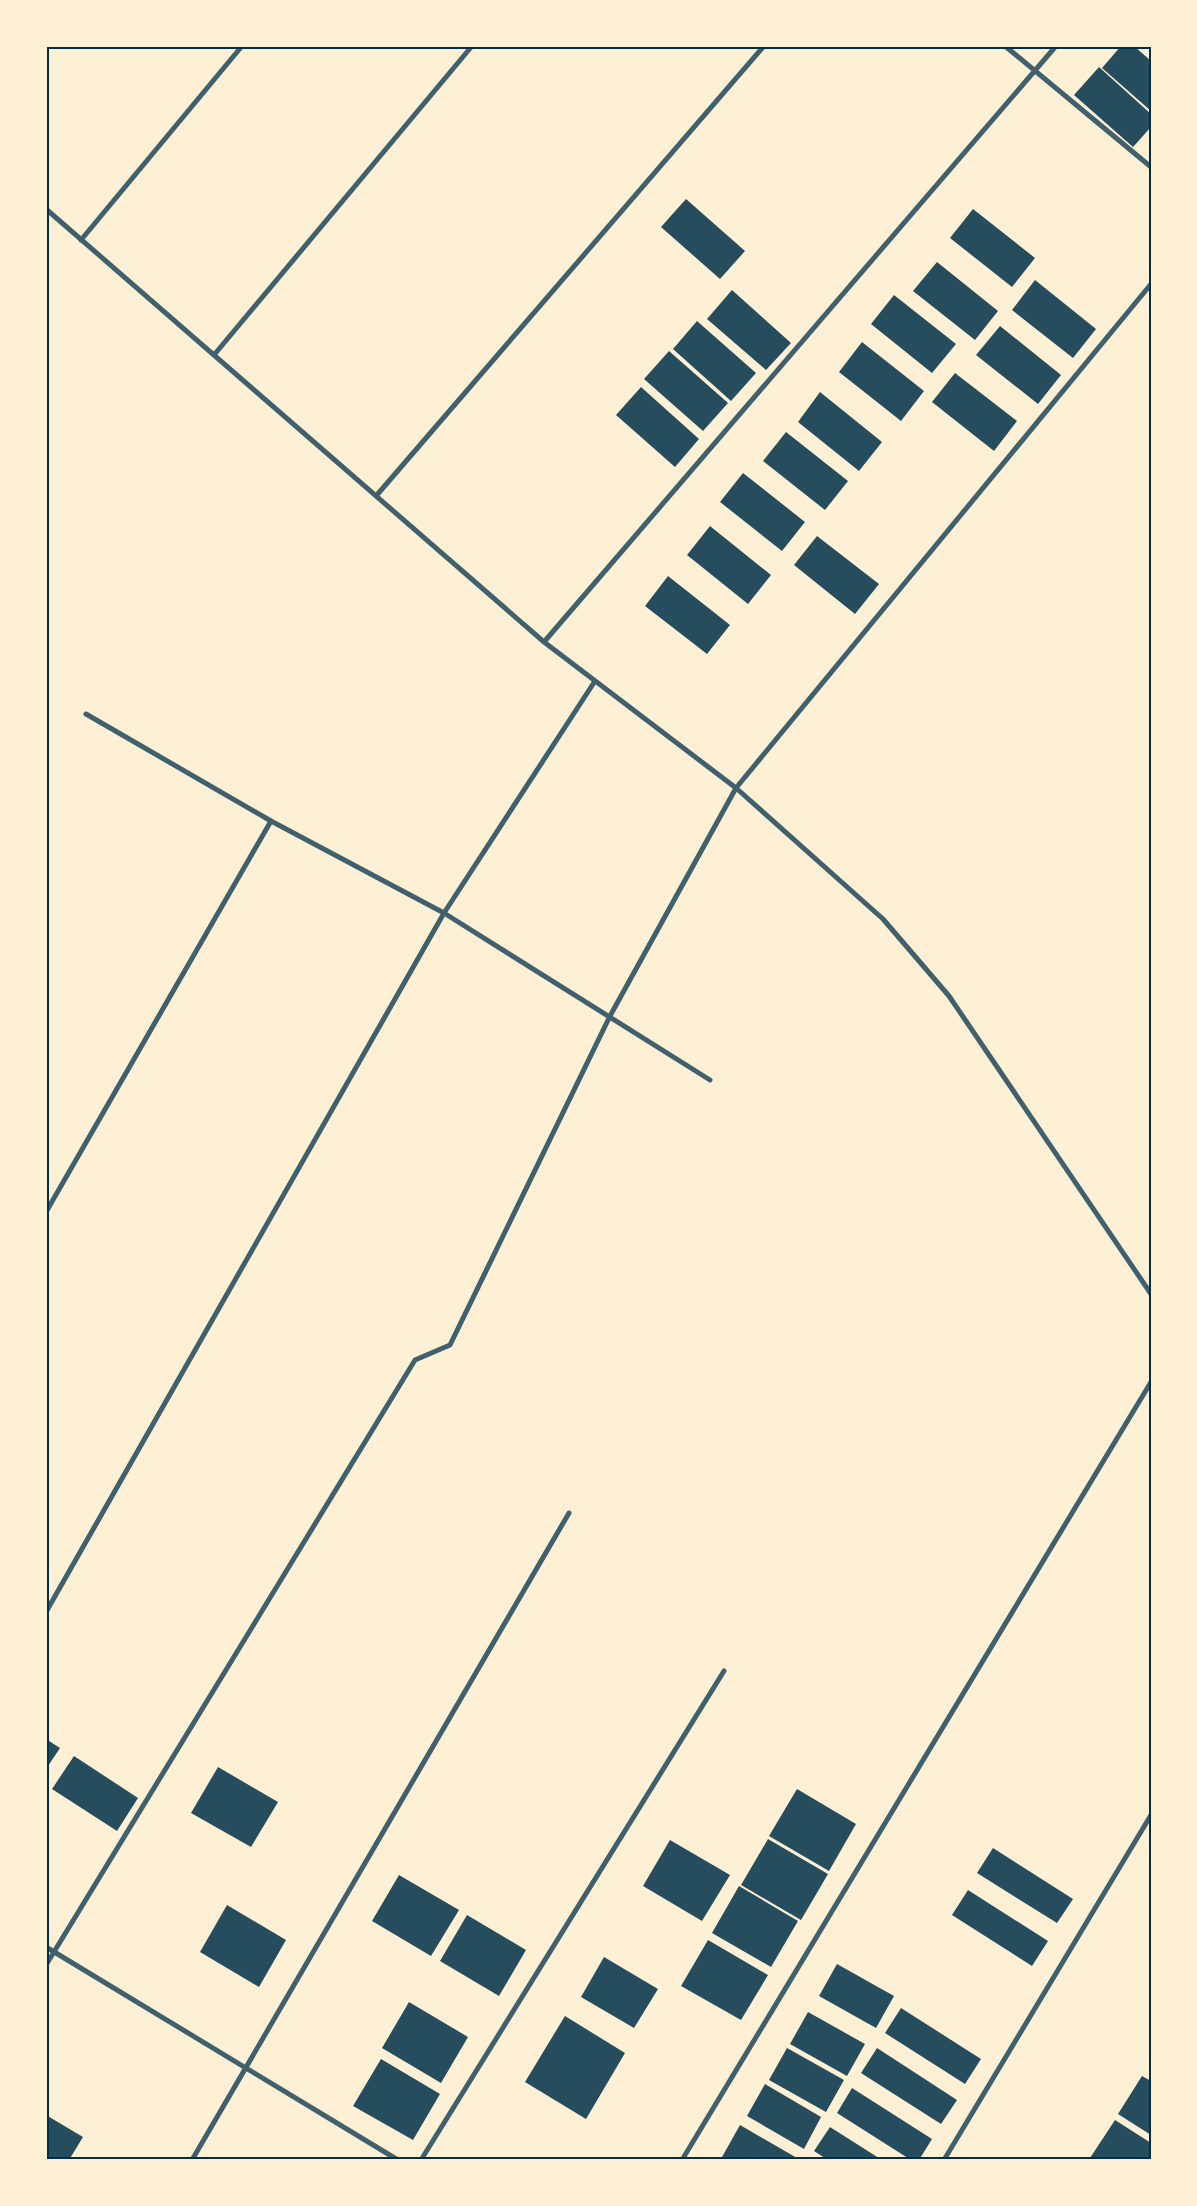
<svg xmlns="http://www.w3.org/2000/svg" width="1197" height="2206" font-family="'Alegreya Sans',sans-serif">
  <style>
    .building { fill: #264d5e }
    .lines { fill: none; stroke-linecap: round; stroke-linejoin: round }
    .minor { stroke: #3f606c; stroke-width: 5 }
    .neatline { fill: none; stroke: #003049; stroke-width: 2 }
  </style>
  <rect width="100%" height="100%" fill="#fdf0d5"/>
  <path class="building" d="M1121,46H1134L1151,61V111L1102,68Z
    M1099,67L1151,114V127L1133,147L1074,95Z
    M686,199L745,251L720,279L661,227Z
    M973,209L1035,258L1012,287L950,238Z
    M937,262L998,311L975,340L913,291Z
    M1035,280L1096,329L1073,358L1012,310Z
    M732,290L791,343L766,370L707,319Z
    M894,295L956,344L932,373L871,324Z
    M697,321L756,373L731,401L673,349Z
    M1000,326L1061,375L1038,404L976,355Z
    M862,342L924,391L901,421L839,372Z
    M669,351L728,403L703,431L644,379Z
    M955,373L1017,421L994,451L932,402Z
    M641,387L699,439L675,467L616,415Z
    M820,392L882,442L859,471L798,422Z
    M786,432L848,481L825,510L763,461Z
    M743,473L805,522L782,551L720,502Z
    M710,526L771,575L748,604L687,555Z
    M817,536L879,584L855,614L794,565Z
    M668,576L730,625L707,654L645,606Z
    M46,1739L60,1748L46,1769Z
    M74,1756L138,1798L117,1831L52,1789Z
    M218,1767L278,1802L251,1847L191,1813Z
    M797,1789L856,1824L829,1871L769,1836Z
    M768,1839L828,1874L801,1920L741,1885Z
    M670,1840L730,1875L702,1921L643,1886Z
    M993,1848L1073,1899L1057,1923L977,1873Z
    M399,1875L459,1910L431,1956L372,1921Z
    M739,1886L798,1921L771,1967L712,1933Z
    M968,1890L1048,1941L1032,1966L952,1915Z
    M227,1905L286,1940L259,1987L200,1952Z
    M467,1915L526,1950L499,1996L440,1961Z
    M708,1940L768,1975L741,2020L681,1986Z
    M604,1957L658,1989L634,2028L581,1997Z
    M837,1964L894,1996L876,2028L819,1996Z
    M409,2002L468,2037L441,2083L382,2048Z
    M901,2008L981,2059L965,2084L885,2033Z
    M808,2012L865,2044L847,2076L790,2044Z
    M565,2016L625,2053L586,2119L525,2082Z
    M787,2048L844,2080L826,2112L769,2080Z
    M877,2048L957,2100L941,2124L861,2073Z
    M381,2059L440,2094L413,2140L353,2106Z
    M1142,2076L1151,2081V2135L1118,2114Z
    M765,2084L821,2117L804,2149L747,2116Z
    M852,2088L932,2139L919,2160H911L837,2113Z
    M46,2115L83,2137L69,2160H46Z
    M1115,2120L1151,2143V2160H1093L1090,2158Z
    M740,2125L797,2158L796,2160H726L722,2157Z
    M830,2127L882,2160H828L814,2151Z"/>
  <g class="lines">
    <path class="minor" d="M1005,46L1151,167
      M46,209L544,642L736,788L883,919L949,996L1151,1294
      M81,240L242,46
      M214,355L472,46
      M376,496L764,46
      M544,642L1056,46
      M86,714L271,821L444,913L710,1080
      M46,1212L271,821
      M46,1612L444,913L595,681
      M46,1947L398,2160
      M46,1965L415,1360L450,1345L610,1016L736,788L1151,284
      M192,2160L569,1513
      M421,2160L724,1671
      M682,2160L1151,1382
      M944,2160L1151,1815"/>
  </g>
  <rect width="1197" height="2206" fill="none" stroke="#fdf0d5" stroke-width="95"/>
  <rect x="48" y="48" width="1102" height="2110" class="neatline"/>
</svg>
